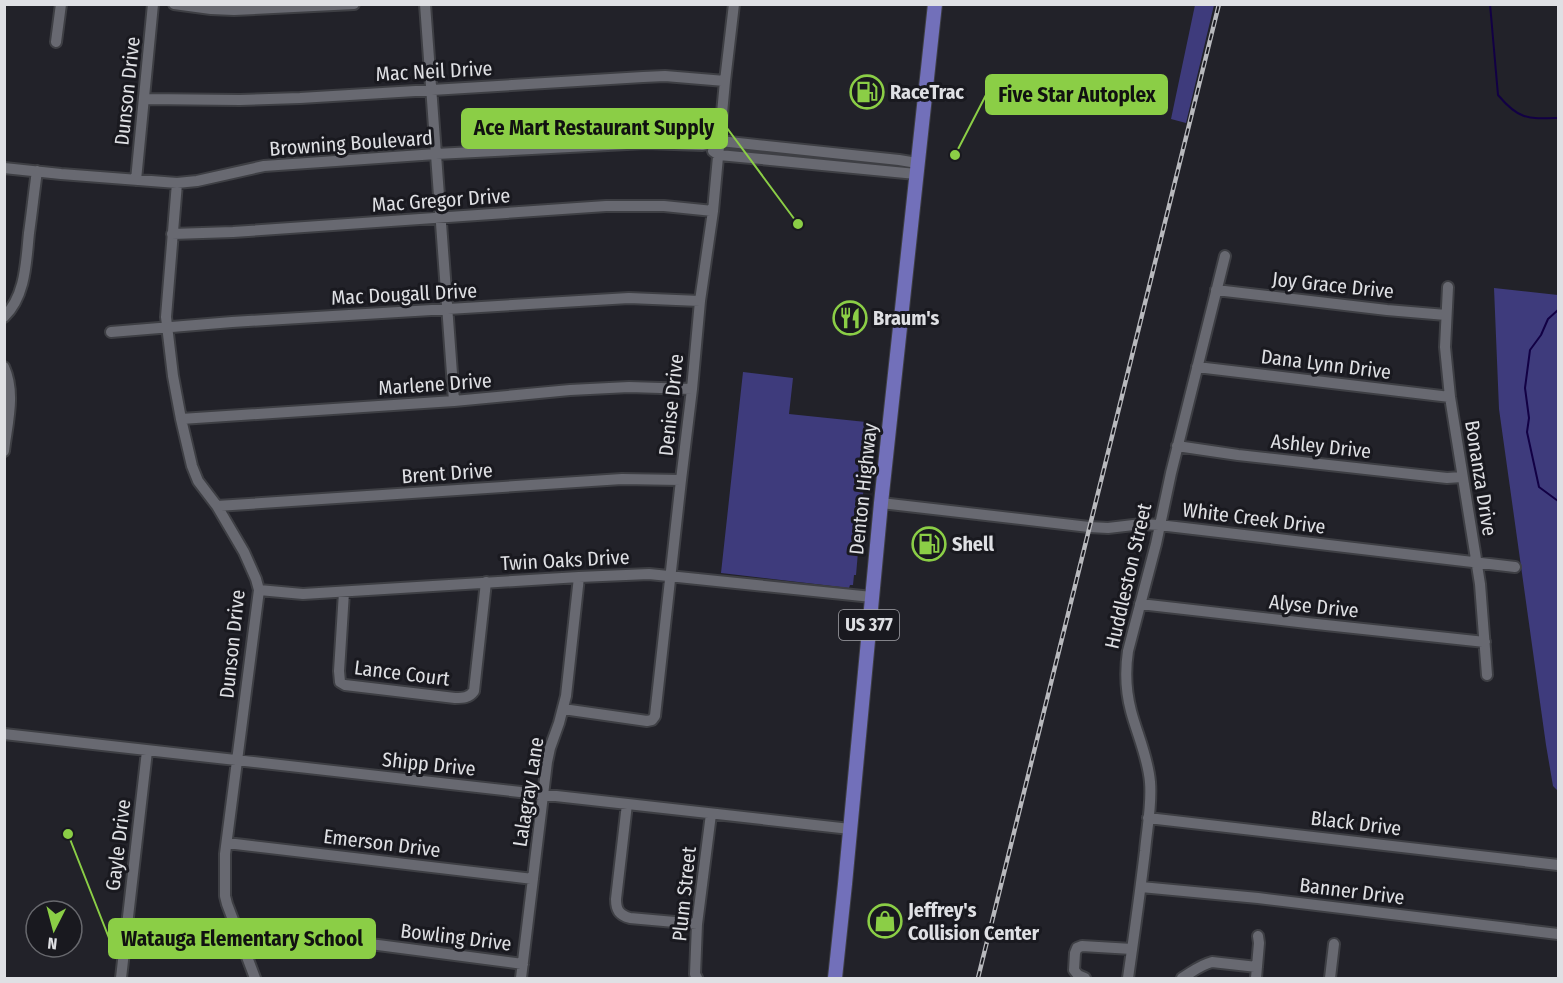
<svg xmlns="http://www.w3.org/2000/svg" width="1563" height="983" font-family="'Fira Sans Condensed',sans-serif">
  <style>
    .green { fill: #3e3b7c }
    .lines { fill: none; stroke-linecap: round; stroke-linejoin: round }
    .stream { stroke: #120044; stroke-width: 2 }
    .minor-casing { stroke: #3e3f44; stroke-width: 14 }
    .major-casing { stroke: #3e3f44; stroke-width: 16 }
    .minor { stroke: #686971; stroke-width: 10 }
    .major { stroke: #7270ba; stroke-width: 14 }
    .rail-casing { stroke: #b8b9bd; stroke-width: 4.5 }
    .rail { stroke: #19191f; stroke-width: 2; stroke-dasharray: 7; stroke-linecap: butt }
    .labels { text-anchor: middle; stroke-width: 6; stroke-linejoin: round; paint-order: stroke }
    .shield { fill: #19191f; stroke: #a4a4a9; stroke-width: 1.5 }
    .shield-label { font-size: 18px; font-weight: bold; fill: #dfe0e4 }
    .street-label { font-size: 20px; fill: #dfe0e4; stroke: #19191f }
    .poi-label { font-size: 20px; font-weight: bold; fill: #dfe0e4; stroke: #19191f; text-anchor: start }
    .leader { fill: none; stroke: #8bce46; stroke-width: 2 }
    .callout-dot { fill: #8bce46; stroke: #19191f; stroke-width: 2 }
    .callout { fill: #8bce46; stroke: #8bce46; stroke-width: 2 }
    .callout-label { font-size: 21px; text-anchor: middle; font-weight: bold; fill: #111 }
  </style>
  <rect width="100%" height="100%" fill="#222229"/>
  <path class="green" d="M1195,5H1214L1186,123L1171,119Z
    M1494,288L1558,295V791L1553,786L1546,745L1499,409Z
    M743,372L793,378L789,414L866,422L863,457L866,461L856,575H854L853,585H850L849,588L721,573Z"/>
  <g class="lines">
    <path class="stream" d="M1490,4L1498,95C1519,120 1528,119 1558,118
      M1558,310L1548,319L1541,335L1530,350L1525,388L1529,418L1527,432L1539,487L1558,501"/>
    <g class="minor-casing">
      <path id="minor" d="M174,4L211,9L234,10L354,4
        M425,4L454,401
        M56,42L61,4
        M145,99L240,100L300,98L643,77L665,76L725,81
        M713,151L719,155L916,174
        M4,168L61,174L177,183L197,181L264,166L436,154L646,143L702,145L720,141L899,160L917,163
        M136,180L153,4
        M177,183L166,317L173,376L181,419L192,466L198,481L217,506L244,552L256,579L259,590L225,854V896L227,904L255,978
        M172,234L233,232L606,206H664L713,211
        M1448,287L1445,347L1450,397L1480,584L1487,675
        M1216,290L1387,310L1446,315
        M4,317C26,296 26,261 29,233C32,212 34,192 37,171
        M111,332L232,322L629,298L700,301
        M4,367C16,393 7,424 4,451
        M1197,367L1450,397
        M181,419L454,401L570,390L629,387L692,389
        M1177,446L1238,455L1447,478L1462,477
        M881,503L1089,527L1108,528L1142,524L1159,525L1515,567
        M217,506L622,479L681,480
        M259,590L303,594L579,577L649,574L872,597
        M344,592L339,671L340,682L345,685L455,698C463,698 469,698 474,691L486,582
        M1140,604L1307,623L1485,642
        M563,709L647,721L652,720L655,716L681,480L692,389L700,301L713,211L725,81L734,4
        M4,734L850,829
        M627,804L616,899C616,910 619,915 630,918L697,924
        M1148,818L1558,865
        M227,843L533,879
        M1141,887L1258,898L1558,934
        M246,953L258,940L265,937L288,936L378,945L523,964
        M121,978L147,751
        M521,978L547,762L550,748L559,723L566,696L579,577
        M697,978L695,974L697,924L711,814
        M1085,978L1078,975L1074,970L1075,953L1077,948L1082,946L1132,949
        M1128,978C1134,936 1140,893 1145,851C1147,828 1152,805 1150,782C1148,757 1137,734 1131,711C1126,692 1125,671 1128,651L1156,544L1171,473L1225,256
        M1182,978C1192,972 1200,965 1212,962L1257,967
        M1256,978L1259,943L1258,936
        M1330,978L1334,944"/>
    </g>
    <g class="major-casing">
      <path id="major" d="M835,978L845,884L881,503L935,4"/>
    </g>
    <use href="#minor" class="minor"/>
    <use href="#major" class="major"/>
    <g class="rail-casing">
      <path id="rail" d="M978,978L1219,4"/>
    </g>
    <use href="#rail" class="rail"/>
  </g>
  <defs>
    <g id="fuel-ring" transform="scale(1.725)"><circle r="9.5" fill="#19191f" stroke="#8bce46" stroke-width="1.5"/><path d="M-5.5-6h7V0h2V4h1.3V-2.5L3-4.5l.8-.8L6-3V5H2.5V1h-1V6h-7ZM-4.2-4.7v3.2H.2V-4.7Z" fill="#8bce46"/></g>
    <g id="restaurant-ring" transform="scale(1.725)"><circle r="9.5" fill="#19191f" stroke="#8bce46" stroke-width="1.5"/><path d="M-5-6h1v4h1v-4h1v4h1v-4h1v5L-1.5 .5V6h-2V.5L-5-1ZM5-6V6H3V1.5H1.5Q1.5-4 5-6Z" fill="#8bce46"/></g>
    <g id="shop-ring" transform="scale(1.725)"><circle r="9.5" fill="#19191f" stroke="#8bce46" stroke-width="1.5"/><path d="M-5-2.5h2.3a2.7 3.5 0 0 1 5.4 0H5L5.5 6h-11ZM-1.5-2.5h3a1.5 2.3 0 0 0-3 0Z" fill="#8bce46"/></g>
  </defs>
  <g fill-rule="evenodd">
    <use href="#fuel-ring" x="867" y="92"/>
    <use href="#restaurant-ring" x="850" y="318"/>
    <use href="#fuel-ring" x="929" y="544"/>
    <use href="#shop-ring" x="885" y="921"/>
  </g>
  <g class="labels">
    <rect class="shield" x="839" y="610" width="60" height="30" rx="4.5"/>
    <g class="shield-label">
      <text x="869" y="631">US 377</text>
    </g>
    <g class="street-label">
      <text transform="translate(434 71) rotate(-3)" y="7">Mac Neil Drive</text>
      <text transform="translate(127 91) rotate(-84)" y="7">Dunson Drive</text>
      <text transform="translate(351 143) rotate(-4)" y="7">Browning Boulevard</text>
      <text transform="translate(441 200) rotate(-4)" y="7">Mac Gregor Drive</text>
      <text transform="translate(1333 285) rotate(6)" y="7">Joy Grace Drive</text>
      <text transform="translate(404 294) rotate(-3)" y="7">Mac Dougall Drive</text>
      <text transform="translate(1326 364) rotate(7)" y="7">Dana Lynn Drive</text>
      <text transform="translate(435 384) rotate(-4)" y="7">Marlene Drive</text>
      <text transform="translate(671 405) rotate(-84)" y="7">Denise Drive</text>
      <text transform="translate(1321 446) rotate(6)" y="7">Ashley Drive</text>
      <text transform="translate(447 473) rotate(-4)" y="7">Brent Drive</text>
      <text transform="translate(1481 478) rotate(81)" y="7">Bonanza Drive</text>
      <text transform="translate(863 489) rotate(-84)" y="7">Denton Highway</text>
      <text transform="translate(1254 518) rotate(7)" y="7">White Creek Drive</text>
      <text transform="translate(565 560) rotate(-3)" y="7">Twin Oaks Drive</text>
      <text transform="translate(1128 576) rotate(-77)" y="7">Huddleston Street</text>
      <text transform="translate(1314 606) rotate(6)" y="7">Alyse Drive</text>
      <text transform="translate(232 644) rotate(-84)" y="7">Dunson Drive</text>
      <text transform="translate(402 673) rotate(7)" y="7">Lance Court</text>
      <text transform="translate(429 764) rotate(6)" y="7">Shipp Drive</text>
      <text transform="translate(528 792) rotate(-81)" y="7">Lalagray Lane</text>
      <text transform="translate(1356 823) rotate(7)" y="7">Black Drive</text>
      <text transform="translate(382 843) rotate(7)" y="7">Emerson Drive</text>
      <text transform="translate(118 845) rotate(-83)" y="7">Gayle Drive</text>
      <text transform="translate(1352 891) rotate(7)" y="7">Banner Drive</text>
      <text transform="translate(684 894) rotate(-84)" y="7">Plum Street</text>
      <text transform="translate(456 937) rotate(7)" y="7">Bowling Drive</text>
    </g>
    <g class="poi-label">
      <text x="890" y="99">RaceTrac</text>
      <text x="873" y="325">Braum's</text>
      <text x="952" y="551">Shell</text>
      <text x="908" y="917">Jeffrey's<tspan x="908" dy="23">Collision Center</tspan></text>
    </g>
  </g>
  <path class="leader" d="M955 155L986 95M798 224L727 128M68 834L109 938"/>
  <g class="callout-dot">
    <circle cx="955" cy="155" r="6"/>
    <circle cx="798" cy="224" r="6"/>
    <circle cx="68" cy="834" r="6"/>
  </g>
  <g class="callout">
    <rect x="986" y="75" width="181" height="39" rx="6"/>
    <rect x="462" y="109" width="265" height="39" rx="6"/>
    <rect x="109" y="919" width="266" height="39" rx="6"/>
  </g>
  <g class="callout-label">
    <text x="1077" y="102">Five Star Autoplex</text>
    <text x="594" y="135">Ace Mart Restaurant Supply</text>
    <text x="242" y="946">Watauga Elementary School</text>
  </g>
  <rect width="1563" height="983" fill="none" stroke="#dfe0e4" stroke-width="12"/>
  <g transform="translate(54 929) rotate(186)"><circle r="28" fill="#19191f" stroke="#68696e" stroke-width="1.5"/>
  <path d="M0-4.5L10 22L0 15L-10 22Z" fill="#8bce46"/>
  <text y="-9" font-size="16" font-weight="bold" text-anchor="middle" fill="#dfe0e4">N</text>
  </g>
</svg>
